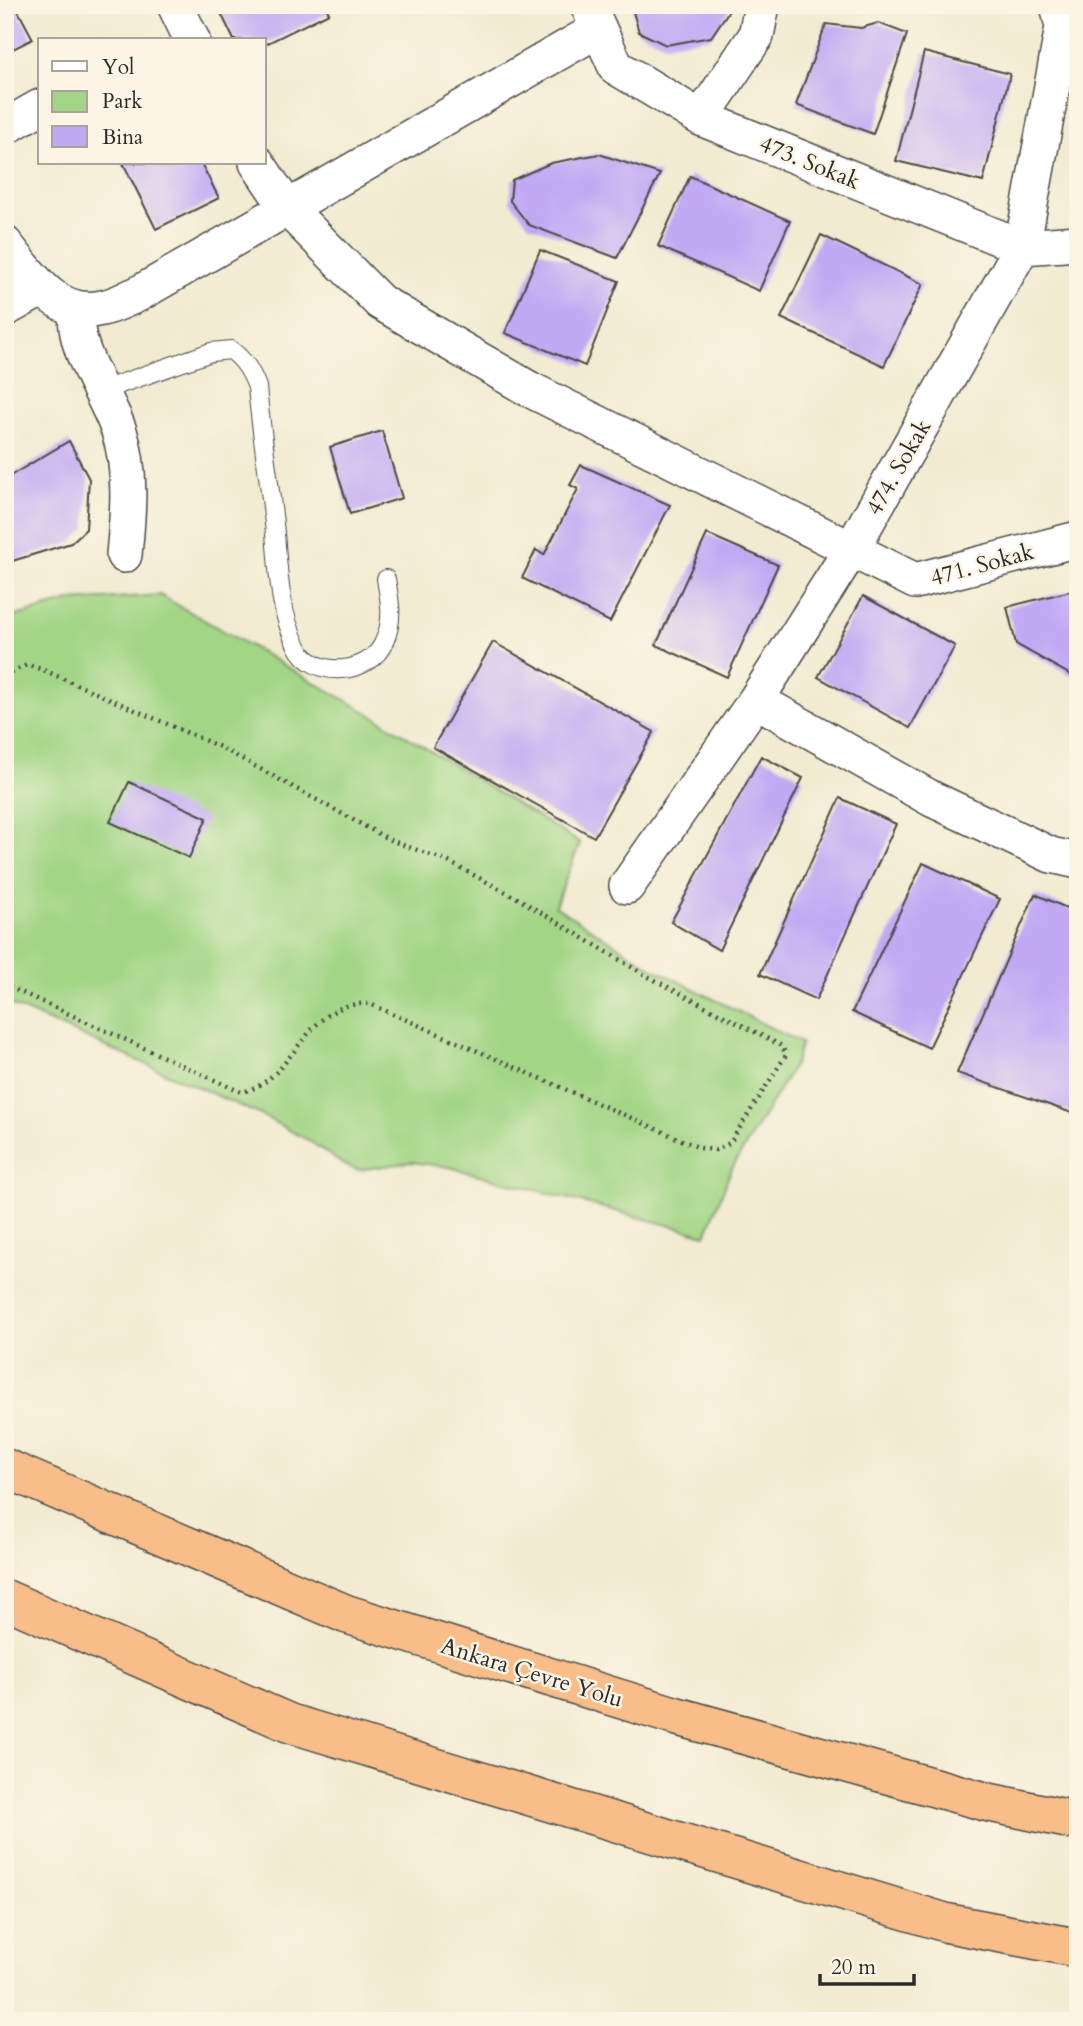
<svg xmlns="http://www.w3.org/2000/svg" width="1083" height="2026" font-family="Cardo,serif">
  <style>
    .green { fill: #a2d585; stroke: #668058; stroke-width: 2 }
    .building { fill: #c1a9f4 }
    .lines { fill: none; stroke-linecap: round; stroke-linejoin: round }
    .service-casing { stroke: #494844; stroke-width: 20 }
    .minor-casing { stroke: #494844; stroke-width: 38 }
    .motorway-casing { stroke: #494844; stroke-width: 41 }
    .path { stroke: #494844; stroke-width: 4.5; stroke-dasharray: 2 5; stroke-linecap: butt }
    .service { stroke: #fff; stroke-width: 18 }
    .minor { stroke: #fff; stroke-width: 35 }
    .motorway { stroke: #f8bd89; stroke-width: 38 }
    .labels { text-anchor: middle; stroke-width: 5; stroke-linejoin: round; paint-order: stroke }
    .street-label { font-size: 23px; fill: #2b2b2b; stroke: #fcf5e5 }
  </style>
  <rect width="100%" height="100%" fill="#fcf5e5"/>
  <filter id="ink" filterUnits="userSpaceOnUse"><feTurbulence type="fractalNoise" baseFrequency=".0143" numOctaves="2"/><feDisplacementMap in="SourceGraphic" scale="14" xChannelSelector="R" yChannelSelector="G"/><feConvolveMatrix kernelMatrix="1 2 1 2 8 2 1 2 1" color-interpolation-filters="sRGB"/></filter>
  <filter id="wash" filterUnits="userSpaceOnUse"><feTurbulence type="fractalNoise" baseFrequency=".00686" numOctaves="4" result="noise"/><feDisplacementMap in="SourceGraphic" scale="28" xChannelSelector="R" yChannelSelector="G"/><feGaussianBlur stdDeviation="1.57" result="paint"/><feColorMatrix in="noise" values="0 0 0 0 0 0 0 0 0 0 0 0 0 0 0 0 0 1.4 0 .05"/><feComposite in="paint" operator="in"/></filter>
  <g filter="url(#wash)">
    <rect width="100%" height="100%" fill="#f2ebd1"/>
    <path class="green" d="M160,595L377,718L580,843L555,906L656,970L801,1043L795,1063L731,1170L706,1235L449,1167L411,1162L359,1170L344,1165L308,1140L261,1115L5,1002V619L70,601Z"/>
    <g id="blocks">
      <path class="building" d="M5,5H15L33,39L5,53Z
        M217,5H325L329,13L264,45V40H234Z
        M631,5H727L728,12L711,37L666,45L639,32Z
        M878,23L907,34L873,134L796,105L826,24L861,28Z
        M924,52L1010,74L983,182L896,161Z
        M599,154L660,174L617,258L529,225L510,201L512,180L551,163Z
        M123,163H201L219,198L156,229Z
        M690,176L790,221L759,291L658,246Z
        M821,235L923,284L884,366L781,318Z
        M540,250L619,281L585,366L505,333Z
        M382,431L402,498L350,514L330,447Z
        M69,441L89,479L86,529L71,543L9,562L5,556V479Z
        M581,465L670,505L610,622L522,578L536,550L544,555L578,489L570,485Z
        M707,534L778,565L727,677L656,645Z
        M1078,589V679L1016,644L1007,607Z
        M863,596L955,646L910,728L818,677Z
        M493,642L654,732L594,837L433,747Z
        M761,756L803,778L719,950L671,922Z
        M129,782L207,818L189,858L110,822Z
        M840,798L896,824L816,1000L760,974Z
        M923,863L1000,899L929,1048L852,1012Z
        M1035,894L1078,913V1115L957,1073Z"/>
    </g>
  </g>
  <g filter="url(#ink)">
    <use href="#blocks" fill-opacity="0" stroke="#494844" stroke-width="2"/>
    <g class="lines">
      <g class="service-casing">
        <path id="service" d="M103,390L211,352L231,350C245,361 251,371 257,387C261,430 268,472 273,515C279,560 276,605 297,646C313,680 370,675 384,642C394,620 390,601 386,579"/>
      </g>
      <g class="minor-casing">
        <path id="minor" d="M175,5L192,40
          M588,5L616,67L701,118L1022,247L1078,243
          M701,118L756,36L762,5
          M5,127L40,107
          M257,163L288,209L380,302L529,389L915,581L1078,539
          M5,244C29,274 57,319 102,308C114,306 126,299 138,294L599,29
          M5,309L41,289
          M77,311C71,346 107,396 119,431C132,471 128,514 124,555
          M756,700L932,799L1051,855L1078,861
          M627,886L756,700L851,550L1022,247L1063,27L1058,5"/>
      </g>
      <g class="motorway-casing">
        <path id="motorway" d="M5,1468L346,1614L672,1715L987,1802L1078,1821
          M5,1599L289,1723L947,1923L1078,1948"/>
      </g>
      <path class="path" d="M5,675L27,665L41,669L220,747L390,840L445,860L517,898L645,975L782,1046L786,1055L730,1143L715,1150L700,1148L370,1004C303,999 296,1082 241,1092L5,985"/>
      <use href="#service" class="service"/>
      <use href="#minor" class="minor"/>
      <use href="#motorway" class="motorway"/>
    </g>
  </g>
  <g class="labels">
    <g class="street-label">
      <text transform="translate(810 162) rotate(22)" y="8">473. Sokak</text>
      <text transform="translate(898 467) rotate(-60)" y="8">474. Sokak</text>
      <text transform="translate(982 564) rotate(-15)" y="8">471. Sokak</text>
      <text transform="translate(532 1672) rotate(17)" y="8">Ankara Çevre Yolu</text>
    </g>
  </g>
  <rect width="1083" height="2026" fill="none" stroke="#fcf5e5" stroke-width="28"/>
  <rect x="38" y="38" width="228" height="126" fill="#fcf5e5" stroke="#a8a49b" stroke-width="2"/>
  <rect x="52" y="61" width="35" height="10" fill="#ffffff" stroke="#a8a49b" stroke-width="2"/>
  <text x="102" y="74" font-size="21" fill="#2b2b2b">Yol</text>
  <rect x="52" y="91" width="35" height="21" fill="#a2d585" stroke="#a8a49b" stroke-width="2"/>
  <text x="102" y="108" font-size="21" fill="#2b2b2b">Park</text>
  <rect x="52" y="126" width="35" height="21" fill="#c1a9f4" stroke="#a8a49b" stroke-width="2"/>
  <text x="102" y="144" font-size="21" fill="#2b2b2b">Bina</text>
  <path d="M820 1974v10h94v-10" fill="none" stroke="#2b2b2b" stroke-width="3.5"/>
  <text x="831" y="1974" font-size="21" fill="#2b2b2b" stroke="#fcf5e5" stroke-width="5" paint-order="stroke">20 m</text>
</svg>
